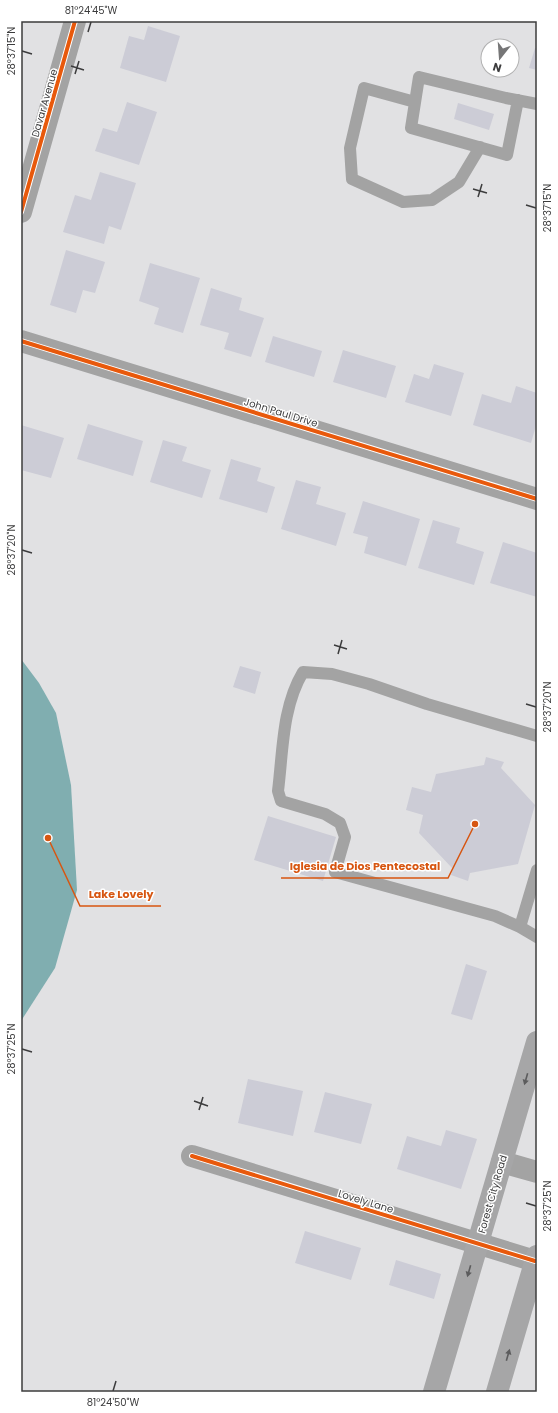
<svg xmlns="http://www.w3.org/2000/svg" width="558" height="1413" font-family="Poppins,sans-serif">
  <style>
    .water { fill: #80aeb0 }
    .building { fill: #ccccd6 }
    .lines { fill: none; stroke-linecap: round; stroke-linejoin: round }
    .service { stroke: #a3a3a3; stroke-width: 12 }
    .minor { stroke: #a3a3a3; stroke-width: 22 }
    .primary { stroke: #a6a6a7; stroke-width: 22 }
    .cycleway-casing { stroke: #fff; stroke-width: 6 }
    .cycleway { stroke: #e8590c; stroke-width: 4 }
    .oneway { fill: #5c5c5d }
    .ticks { fill: none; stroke: #3c3c3d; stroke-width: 1.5 }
    .labels { text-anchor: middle; stroke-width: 3; stroke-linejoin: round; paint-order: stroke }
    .street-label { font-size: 10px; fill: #3c3c3d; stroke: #fff }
    .leader { fill: none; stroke: #d75611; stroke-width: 1.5 }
    .callout-dot { fill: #d75611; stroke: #fff; stroke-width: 1.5 }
    .callout-label { font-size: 11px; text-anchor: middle; font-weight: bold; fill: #d75611; stroke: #fff; stroke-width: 3; stroke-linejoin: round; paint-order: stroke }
    .neatline { fill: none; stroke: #3c3c3d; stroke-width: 1.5 }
    .ticks-label { font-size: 10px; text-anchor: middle; fill: #3c3c3d }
  </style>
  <rect width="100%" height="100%" fill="#e1e1e3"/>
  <path class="water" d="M21,659L39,683L56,713L71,785L77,890L55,968L21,1021Z"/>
  <path class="building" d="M148,26L180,36L166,82L120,68L129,36L144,40Z
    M535,48H537V70L529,68Z
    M127,102L157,112L139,165L95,151L103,128L117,132Z
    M458,103L494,114L489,130L454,119Z
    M100,172L136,183L121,230L109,226L104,244L63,232L75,195L91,200Z
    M66,250L105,262L95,293L83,290L76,313L50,305Z
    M150,263L200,278L183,333L154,324L159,308L139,301Z
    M211,288L242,298L239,310L264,318L251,357L224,349L229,333L200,325Z
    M273,336L322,351L314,377L265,362Z
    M343,350L396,366L386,398L333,382Z
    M434,364L464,373L451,416L405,402L414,374L429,379Z
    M516,386L537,393V422L531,443L473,425L482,394L511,403Z
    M88,424L143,441L133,476L77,459Z
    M21,425L64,438L51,478L21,470Z
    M163,440L187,447L182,461L211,470L202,498L150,482Z
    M231,459L261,468L257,481L275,487L267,513L219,499Z
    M296,480L321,487L316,504L346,513L336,546L281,529Z
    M363,501L420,519L406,566L364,553L368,537L353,533Z
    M433,520L460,528L456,543L484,552L474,585L418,568Z
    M503,542L537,553V597L490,583Z
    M240,666L261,672L255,694L233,687Z
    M486,757L504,762L501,768L535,805L518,864L470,873L468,881L451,875L453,869L419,833L423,815L406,810L412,787L431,792L436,774L484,765Z
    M268,816L336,837L323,881L254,860Z
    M466,964L487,971L472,1020L451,1014Z
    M248,1079L303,1091L293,1136L238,1123Z
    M325,1092L372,1104L361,1144L314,1132Z
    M446,1130L477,1139L461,1189L397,1169L407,1136L441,1146Z
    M305,1231L361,1248L351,1280L295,1263Z
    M396,1260L441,1274L434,1299L389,1285Z"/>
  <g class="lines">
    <path class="service" d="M518,100L507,155L411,128L419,77L506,98L537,104
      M415,102L364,88L350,148L352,179L403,202L432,200L459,182L480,147
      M537,736L427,704L369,684L332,674L303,672C282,707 283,751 278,791L281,801L325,814L340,823L345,837L335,872L495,916L520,927L537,937
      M520,927L537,870"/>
    <path class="minor" d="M21,212L75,21
      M21,341L537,499
      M192,1156L535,1261
      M502,1162L537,1172"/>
    <path class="primary" d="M434,1392L537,1042
      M497,1392L537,1256"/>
    <g class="cycleway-casing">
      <path id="cycleway" d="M21,212L75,21
        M21,341L537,499
        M192,1156L535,1261"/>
    </g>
    <use href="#cycleway" class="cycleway"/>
  </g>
  <defs><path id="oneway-solid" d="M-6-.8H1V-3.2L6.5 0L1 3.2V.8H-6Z"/></defs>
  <g class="oneway">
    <use href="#oneway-solid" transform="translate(526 1079) rotate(106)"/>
    <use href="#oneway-solid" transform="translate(469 1271) rotate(106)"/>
    <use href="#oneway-solid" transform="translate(508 1355) rotate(-74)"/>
  </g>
  <path class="ticks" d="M88,32L91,22M22,51L32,54M71,66L84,70M75,74L79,61M473,189L487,193M478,197L482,184M526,205L536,208M22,550L32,553M334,645L347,649M338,654L342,640M526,704L536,707M22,1049L32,1052M194,1101L208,1106M199,1110L203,1097M526,1203L536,1206M113,1391L116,1381"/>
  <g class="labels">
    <g class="street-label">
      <text transform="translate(44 103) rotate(-74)" y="4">Davar Avenue</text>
      <text transform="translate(281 412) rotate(17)" y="4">John Paul Drive</text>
      <text transform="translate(492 1194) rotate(-74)" y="4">Forest City Road</text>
      <text transform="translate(366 1201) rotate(17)" y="4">Lovely Lane</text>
    </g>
  </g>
  <path class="leader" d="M475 824L448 878H281M48 838L80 906H161"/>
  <g class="callout-dot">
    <circle cx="475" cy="824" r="4"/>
    <circle cx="48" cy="838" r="4"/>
  </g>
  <g class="callout-label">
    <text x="365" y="870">Iglesia de Dios Pentecostal</text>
    <text x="121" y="898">Lake Lovely</text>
  </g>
  <rect width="558" height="1413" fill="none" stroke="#ffffff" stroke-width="44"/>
  <g transform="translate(500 58) rotate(197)"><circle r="19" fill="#ffffff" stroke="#b1b1b1"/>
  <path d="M0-3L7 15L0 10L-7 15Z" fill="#767677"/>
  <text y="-6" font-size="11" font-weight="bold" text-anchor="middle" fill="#3c3c3d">N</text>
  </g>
  <rect x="22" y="22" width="514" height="1369" class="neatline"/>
  <g class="ticks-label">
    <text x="91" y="14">81°24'45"W</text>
    <text transform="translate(11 51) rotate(-90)" y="4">28°37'15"N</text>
    <text transform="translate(547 208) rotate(-90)" y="4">28°37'15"N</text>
    <text transform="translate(11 550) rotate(-90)" y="4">28°37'20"N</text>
    <text transform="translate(547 707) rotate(-90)" y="4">28°37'20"N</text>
    <text transform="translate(11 1049) rotate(-90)" y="4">28°37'25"N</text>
    <text transform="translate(547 1206) rotate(-90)" y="4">28°37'25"N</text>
    <text x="113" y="1406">81°24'50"W</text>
  </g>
</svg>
